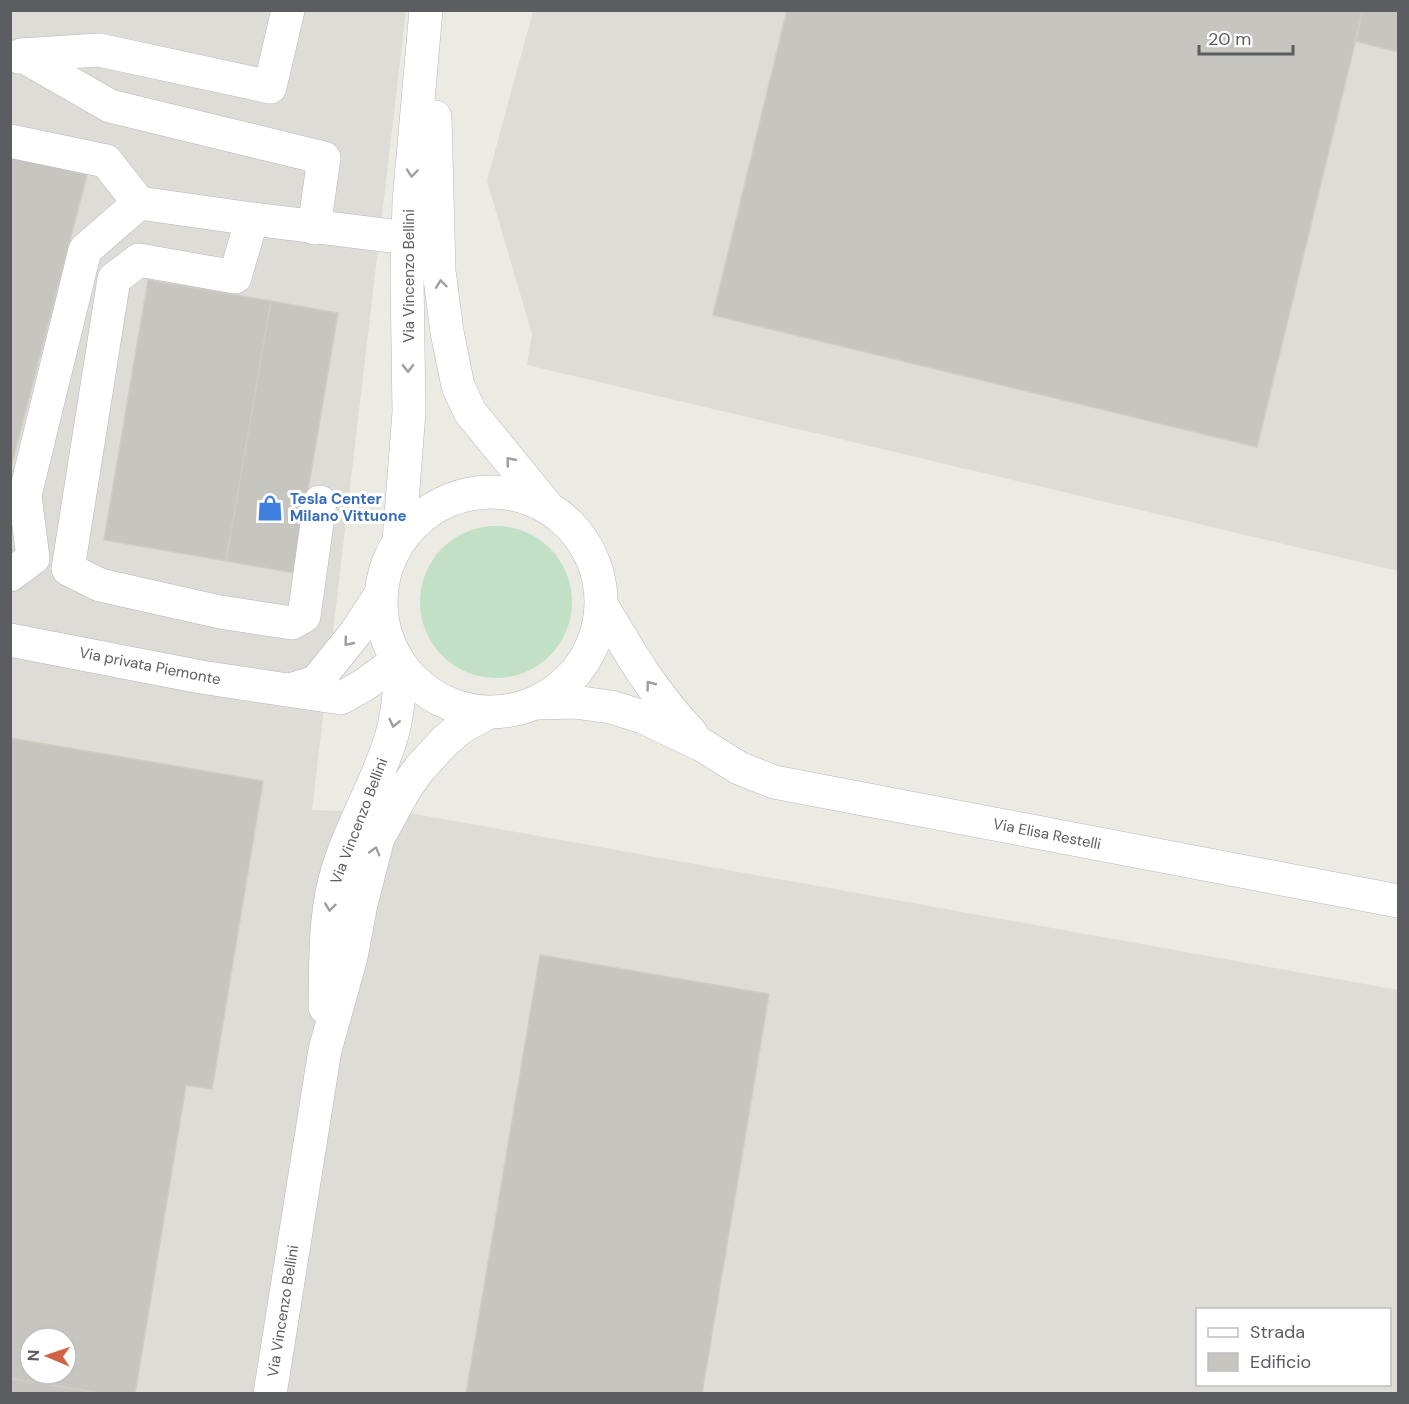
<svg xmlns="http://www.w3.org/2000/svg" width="1409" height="1404" font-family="'DM Sans',sans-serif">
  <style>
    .industrial { fill: #dddcd7; fill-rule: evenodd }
    .green { fill: #c2e0c6 }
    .building { fill: #c7c5bf; stroke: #cfcdc2; stroke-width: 1.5; fill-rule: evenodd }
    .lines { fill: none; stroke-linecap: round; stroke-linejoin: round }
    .minor-casing { stroke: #b5b7bb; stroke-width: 34 }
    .minor { stroke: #fff; stroke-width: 33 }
    .oneway { stroke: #9d9ea0 }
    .labels { text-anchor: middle; stroke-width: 6; stroke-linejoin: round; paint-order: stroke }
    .street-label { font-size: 15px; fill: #5b5d61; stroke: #fff }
    .shop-label { font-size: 15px; font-weight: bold; fill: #366cbe; stroke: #fff; text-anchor: start }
  </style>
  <rect width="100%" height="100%" fill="#ebebe3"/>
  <path class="industrial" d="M10,11H406L312,810L410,813L1398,990V1393H11ZM1198,1310H1390V1384H1198ZM30,1338H66V1374H30Z
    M533,11H1398V571L527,365L532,334L487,181Z"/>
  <path class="green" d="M420 602a76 76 0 1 1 152 0a76 76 0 1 1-152 0Z"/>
  <path class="building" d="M787,10H1363L1257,447L713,315Z
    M1363,10H1398V52L1355,41Z
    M10,155L87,175L10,471Z
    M148,280L271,301L226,561L104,540Z
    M271,301L338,313L294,573L226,561Z
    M10,738L263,781L212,1089L186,1085L135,1394H105L10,1378ZM30,1338H66V1374H30Z
    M540,955L769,994L702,1394H466Z
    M10,1378L105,1394H10Z"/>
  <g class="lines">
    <g class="minor-casing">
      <path id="minor" d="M21,55L110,106L324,158L314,228
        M19,57L21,55L99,50L270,87L288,10
        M435,117L439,271L447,332L458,386L470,412L546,505
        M10,141L106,161L139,203L252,219
        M381 602a110 110 0 1 1 220 0a110 110 0 1 1-220 0Z
        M320,502L304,616L292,623L220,612L100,585L68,569L114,279L139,260L235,277L252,219L408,238
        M399,541L409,412L407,277L409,202L426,10
        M10,575L33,558L25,495L85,250L139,203
        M602,606C630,653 653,693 691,733
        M10,640L201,677L341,698L364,685L397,661
        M290,690L316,682L357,631L381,594
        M538,703L574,702L611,707L643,717L702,745L739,768L774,782L1398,901
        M325,1007C326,960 324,911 339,866C353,822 378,782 391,738C398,715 400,690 401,665
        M270,1394L325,1050L351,957L361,904L378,838L405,789L420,768L444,742L460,728L487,713"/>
    </g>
    <use href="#minor" class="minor"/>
  </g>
  <defs><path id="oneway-chevron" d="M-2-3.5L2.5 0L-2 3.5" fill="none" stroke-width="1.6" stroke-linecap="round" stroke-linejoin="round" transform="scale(1.5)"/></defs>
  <g class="oneway">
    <use href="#oneway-chevron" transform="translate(412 173) rotate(95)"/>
    <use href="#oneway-chevron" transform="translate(441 284) rotate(-97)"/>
    <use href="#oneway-chevron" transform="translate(408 368) rotate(89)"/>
    <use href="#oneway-chevron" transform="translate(510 461) rotate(-129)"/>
    <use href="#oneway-chevron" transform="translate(348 642) rotate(129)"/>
    <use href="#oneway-chevron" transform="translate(650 685) rotate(-127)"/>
    <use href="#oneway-chevron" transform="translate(394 723) rotate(103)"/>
    <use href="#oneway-chevron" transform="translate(375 851) rotate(-74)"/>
    <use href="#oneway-chevron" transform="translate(330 907) rotate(97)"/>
  </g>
  <defs>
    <g id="shop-bare" transform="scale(2.07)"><path d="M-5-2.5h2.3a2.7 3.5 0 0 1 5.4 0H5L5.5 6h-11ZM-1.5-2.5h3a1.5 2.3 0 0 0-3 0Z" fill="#3f7fe0" stroke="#fff" stroke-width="2.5" paint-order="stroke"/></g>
  </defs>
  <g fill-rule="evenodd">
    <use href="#shop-bare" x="270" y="508"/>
  </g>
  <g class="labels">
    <g class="street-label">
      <text transform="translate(409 276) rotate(-90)" y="5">Via Vincenzo Bellini</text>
      <text transform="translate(150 666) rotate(11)" y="5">Via privata Piemonte</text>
      <text transform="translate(359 821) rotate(-69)" y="5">Via Vincenzo Bellini</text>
      <text transform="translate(1047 834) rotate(11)" y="5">Via Elisa Restelli</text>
      <text transform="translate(283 1311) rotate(-81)" y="5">Via Vincenzo Bellini</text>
    </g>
    <g class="shop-label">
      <text x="290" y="504">Tesla Center<tspan x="290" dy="17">Milano Vittuone</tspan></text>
    </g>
  </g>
  <rect width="1409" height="1404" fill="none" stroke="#5b5d61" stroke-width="24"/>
  <rect x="1196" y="1308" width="195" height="78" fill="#ffffff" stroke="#bdbec0" stroke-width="1.5"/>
  <rect x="1208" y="1328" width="30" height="9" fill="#ffffff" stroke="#bdbec0" stroke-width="1.5"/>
  <text x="1250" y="1338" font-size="18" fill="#5b5d61">Strada</text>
  <rect x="1208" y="1353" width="30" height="18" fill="#c7c5bf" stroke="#bdbec0" stroke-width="1.5"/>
  <text x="1250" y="1368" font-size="18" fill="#5b5d61">Edificio</text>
  <g transform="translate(48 1356) rotate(272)"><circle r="28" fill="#ffffff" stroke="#bdbec0" stroke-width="1.5"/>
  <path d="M0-4.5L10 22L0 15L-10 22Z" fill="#d16243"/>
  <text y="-9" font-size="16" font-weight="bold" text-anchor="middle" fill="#5b5d61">N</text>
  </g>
  <path d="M1199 45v9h94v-9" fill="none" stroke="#5b5d61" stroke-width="3"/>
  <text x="1208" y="45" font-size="18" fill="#5b5d61" stroke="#ffffff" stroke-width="4.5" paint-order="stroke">20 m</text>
</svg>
